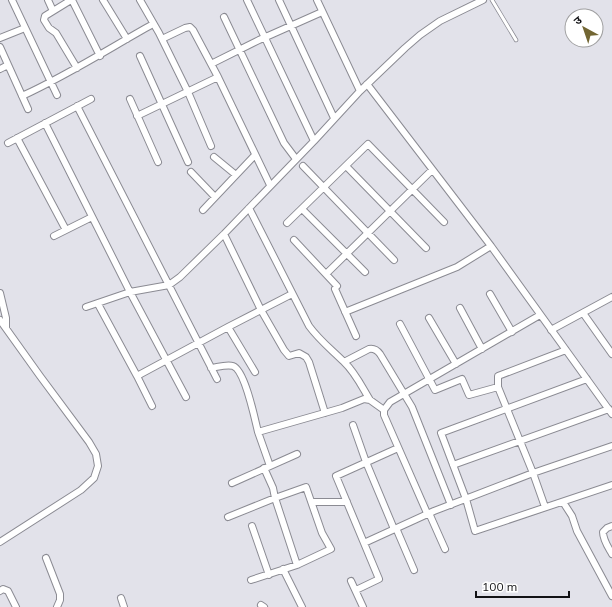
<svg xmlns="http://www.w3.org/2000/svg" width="612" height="607" font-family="Mulish,'Noto Sans Devanagari',sans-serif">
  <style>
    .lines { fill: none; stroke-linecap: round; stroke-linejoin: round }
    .lane-casing { stroke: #8b8b93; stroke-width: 4.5 }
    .street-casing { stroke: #8b8b93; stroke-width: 8 }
    .lane { stroke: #fff; stroke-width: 3 }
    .street { stroke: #fff; stroke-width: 6 }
  </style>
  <rect width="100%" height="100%" fill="#e2e2ea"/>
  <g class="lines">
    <g class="lane-casing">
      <path id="lane" d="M492,0L516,40"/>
    </g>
    <g class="street-casing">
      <path id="street" d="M12,0L57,95
        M48,0L53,11
        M71,0L45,16L44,20L49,28L56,33L77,68
        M72,0L100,56
        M103,0L127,39
        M140,0L159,33L188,92L211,146
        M247,0L314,141
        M279,0L334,118
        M317,0L360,91
        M224,17L284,143L296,159
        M0,38L25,28
        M162,39L185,28L190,27L193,30L218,77L270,185
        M0,47L28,109
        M140,56L188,162
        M211,64L259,40L322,12
        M0,69L8,65
        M367,84L491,246L612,414
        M22,96C68,75 110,48 153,24
        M130,99L158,162
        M77,106L217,379
        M137,116L218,77
        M45,123L130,292L186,397
        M17,138L66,230L54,236
        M8,143L91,99
        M214,157L236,175
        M303,166L394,260
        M346,166L426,248
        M191,172L215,197
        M249,208L309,326C320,341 331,349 344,362C355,372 362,387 370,400
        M302,209L365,272
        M203,210L255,155
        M287,223L368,144L444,222
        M66,230L92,217
        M224,234L261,310L284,350L289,356L299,353L306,357L309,362L325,413
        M294,240L337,286
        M326,274L432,170
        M335,289L356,336
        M0,293L6,318V328
        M490,294L512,332
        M98,304L137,376L152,406
        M86,307L130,292L169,285L180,277L224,234L314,141L360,91L405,48L420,35L440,21L483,0
        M460,308L482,349
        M345,312L457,267L491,246
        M583,313L612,354
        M429,318L456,364
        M0,320L40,376L89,442L96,454L98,466L94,478L81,490L0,542
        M400,324L435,390L462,379L469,395L498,387
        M228,327L255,372
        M551,330L612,297
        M344,362L369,349C374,348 377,350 380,354L412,407L451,505
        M211,368C218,367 227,364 233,366C245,370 255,420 258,432
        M137,376L228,327L292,294
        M587,379L441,433L466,499L475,531L612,485
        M353,425L366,462L394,529
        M453,465L609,409
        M270,466L258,432L342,408L364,399L370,400L384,410
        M264,468L273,488L275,498L297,565
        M232,483L297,454
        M312,502H347
        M563,502L572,516L577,531L612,596
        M545,507L533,473L498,387V376L566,350
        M427,513L384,415V410L390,402L540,315
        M429,513L445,549
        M228,517L275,498L306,487L322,533L331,549L297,565L251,580
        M252,526L269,575
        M612,526L607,528L603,532C603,540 608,547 612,554
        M396,528L414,570
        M364,543L434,511L533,473L612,446
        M46,558L60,594V600L57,607
        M283,569L302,607
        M351,581L363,607
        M356,590L379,579L336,476L398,448
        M0,591L3,589L8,591L16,607
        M121,598L124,607
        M261,605L264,607"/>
    </g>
    <use href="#lane" class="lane"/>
    <use href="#street" class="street"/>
  </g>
  <g transform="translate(584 28) rotate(320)"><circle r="19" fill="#ffffff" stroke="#a0a0a1"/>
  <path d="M0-3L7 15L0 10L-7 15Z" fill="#726633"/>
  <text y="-6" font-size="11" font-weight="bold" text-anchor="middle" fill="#121215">उ</text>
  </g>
  <path d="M476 591v6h93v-6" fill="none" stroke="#121215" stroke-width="2"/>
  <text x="482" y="591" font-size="12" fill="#121215" stroke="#ffffff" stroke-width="3" paint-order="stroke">100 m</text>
</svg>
